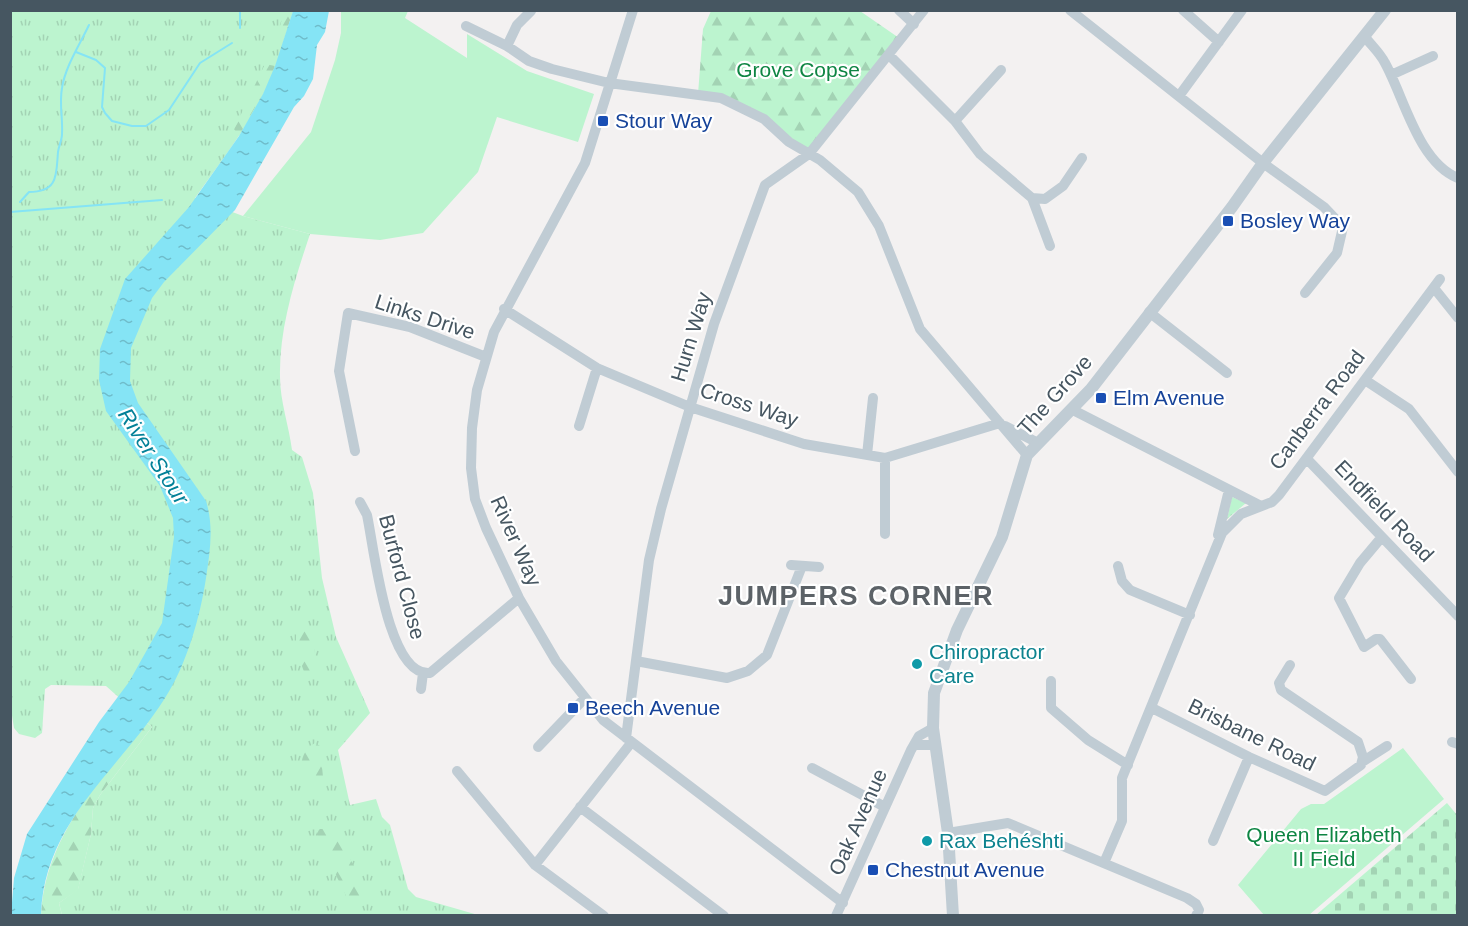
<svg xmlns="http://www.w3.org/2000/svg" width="1468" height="926" font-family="Arial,sans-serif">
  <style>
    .grass { fill: url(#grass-tufts) }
    .forest { fill: url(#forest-firs) }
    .cemetery { fill: url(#cemetery-stones) }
    .park { fill: #bcf4cf }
    .water { fill: url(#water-ripples) }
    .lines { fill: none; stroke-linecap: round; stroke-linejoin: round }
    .stream { stroke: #85e4f5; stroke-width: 2 }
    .minor { stroke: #c0ccd4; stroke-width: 10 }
    .tertiary { stroke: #c0ccd4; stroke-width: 12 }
    .transit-dot { fill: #1a4fb4; stroke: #fff; stroke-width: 2 }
    .culture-dot { fill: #0f9aa8; stroke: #fff; stroke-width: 2 }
    .labels { text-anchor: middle; stroke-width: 4.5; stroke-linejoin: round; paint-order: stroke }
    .park-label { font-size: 21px; fill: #0e8543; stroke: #fff }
    .transit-label { font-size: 21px; fill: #164399; stroke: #fff; text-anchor: start }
    .street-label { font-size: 21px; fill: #465661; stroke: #fff }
    .culture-label { font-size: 21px; fill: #0d838f; stroke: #fff; text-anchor: start }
    .water-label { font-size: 22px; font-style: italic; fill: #038198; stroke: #fff }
    .district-label { font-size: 27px; font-weight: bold; letter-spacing: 1.5px; fill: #5c6267; stroke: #fff }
  </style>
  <defs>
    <pattern id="grass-tufts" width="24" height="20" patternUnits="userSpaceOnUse" patternTransform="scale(1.5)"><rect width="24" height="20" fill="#bcf4cf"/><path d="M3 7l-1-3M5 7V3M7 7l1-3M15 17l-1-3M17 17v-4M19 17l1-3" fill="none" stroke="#a3d3b4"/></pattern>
    <pattern id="forest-firs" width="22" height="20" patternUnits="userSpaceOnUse" patternTransform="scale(1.5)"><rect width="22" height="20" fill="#bcf4cf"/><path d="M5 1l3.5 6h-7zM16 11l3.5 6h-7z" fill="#a3d3b4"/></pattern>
    <pattern id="cemetery-stones" width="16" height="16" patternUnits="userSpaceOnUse" patternTransform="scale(1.5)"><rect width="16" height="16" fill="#bcf4cf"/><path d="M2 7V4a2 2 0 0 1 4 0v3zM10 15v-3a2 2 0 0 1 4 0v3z" fill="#a3d3b4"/></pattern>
    <pattern id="water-ripples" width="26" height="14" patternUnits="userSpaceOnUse" patternTransform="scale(1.5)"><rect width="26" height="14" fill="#85e4f5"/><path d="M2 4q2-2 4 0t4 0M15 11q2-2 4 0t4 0" fill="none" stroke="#6fbcca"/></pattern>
  </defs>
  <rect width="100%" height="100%" fill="#f3f1f1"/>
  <path class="grass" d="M10,11H293C284,38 277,67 264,93C245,131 219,164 195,198L243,216L310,234C295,279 279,328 280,377C280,401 289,426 292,450L302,457L313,493L322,578L336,637L370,713L338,750L350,805L376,799L382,817L390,825L408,889L416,897L478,915H62L59,903L78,889L91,834L93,808L100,795L152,727L106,686L51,685L45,689L42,733L35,738L19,734L14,728L10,703Z
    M1232,497L1246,503L1227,519Z"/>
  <path class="forest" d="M284,11H293L285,36L279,30Z
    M711,11H860L902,40L809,154L764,119L698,94L703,29Z
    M265,64L275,66L263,93L239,136L234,129Z
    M300,622C314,625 320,670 312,676L305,674C299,659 291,637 300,622Z
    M147,723L152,727L100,795L93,808L91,834L78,890L59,903L62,915L41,916C44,838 100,779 147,723Z
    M315,743L320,746L323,777L315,788L309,787C298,773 298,753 315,743Z
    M320,829H328C345,848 357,869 367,892L360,907L349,902L318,838L316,831Z"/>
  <path class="cemetery" d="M1447,803L1457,815V915H1316Z"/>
  <path class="park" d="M341,11H408L405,18L467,58V34L527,71L594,94L578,142L497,117L478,172L423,233L380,240L310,234L243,216L311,132L335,60L341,33Z
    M1403,748L1444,799L1309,915H1264L1238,885L1301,809L1311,804H1324Z"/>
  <path class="water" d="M293,11H329L325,32L317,45L313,79L304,96L294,107L235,210L164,282L152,298L131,348L130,381L138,403L206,501C214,527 210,551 206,578C200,617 187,664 165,698C119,771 44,821 41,915H11L14,878L27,834L99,722L129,682L162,623L174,537L173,518L160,486L106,411L99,380L100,349L125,279L189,207L239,136L263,94L275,66Z"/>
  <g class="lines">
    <path class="stream" d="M240,10V28
      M76,52L96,60L105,68L102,107L105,113L112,121L132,126H146L169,110L200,63L232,43
      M20,202L29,192C59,192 56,174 58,152C59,145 62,140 62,134C63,118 59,104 62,88C65,67 80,44 89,25
      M10,212L162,200"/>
    <path class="minor" d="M633,10L585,163L494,332L477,390L472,428L471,468L475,499L486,528L519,598L556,661L603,720L843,903
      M899,10L914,24
      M1070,10L1263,163L1324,207L1343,227L1337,253L1305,293
      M1183,10L1219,42
      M466,26L507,46L529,61L552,69L609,83L721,98L764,119L789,142L820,160L858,192L879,226L920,329L1027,455
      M1365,37C1371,45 1380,53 1385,63C1404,97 1418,162 1458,178
      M507,46L517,25L531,11
      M890,56L955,121L980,154L1032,198L1045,199L1063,186L1082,158
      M1391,75L1433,56
      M1179,96L1242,10
      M955,121L1001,70
      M1032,198L1050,246
      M1434,288L1458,318
      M504,309L597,368L690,407L804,444L885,458L1000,423
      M1149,312L1227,373
      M1365,380L1409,409L1458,472
      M1071,409L1261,506
      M579,426L597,368
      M1005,426L1038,443
      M355,451L339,371L348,313L410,327L486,357
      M867,455L873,398
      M885,458V534
      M1307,459L1458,616
      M360,502L367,515C374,547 387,677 430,673L519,598
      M1218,535L1229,490
      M1381,538L1360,563L1339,598L1364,647L1376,639H1380L1411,679
      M791,565L819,567
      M1118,566L1122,581L1130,590L1190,615
      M636,661L727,678L748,671L767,655L802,566
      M1051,681V708L1088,740L1128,765
      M421,689L423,673
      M1152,708L1249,757L1325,791L1361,765L1363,757L1358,742L1281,690L1279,683L1290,665
      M626,738L649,560L661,509L714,324L765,185L809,154L924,10
      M1452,742L1458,744
      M914,745H935
      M538,747L584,699
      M1362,762L1387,746
      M812,768L885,807
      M457,771L535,865L604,916
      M580,807L724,916
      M948,833L1008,823L1187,898L1196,904L1199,910L1196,916
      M1213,841L1249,757
      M1104,863L1122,821V778L1222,533L1241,514L1272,502L1279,495L1440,279
      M535,865L631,743
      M836,916L911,750L919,736L933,728"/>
    <path class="tertiary" d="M953,916L948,833L933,728L934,693L957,630L1002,537L1027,455L1091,389L1232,207L1263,163L1385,10"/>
  </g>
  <g class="transit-dot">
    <rect x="597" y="115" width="12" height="12" rx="3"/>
    <rect x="1222" y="215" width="12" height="12" rx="3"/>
    <rect x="1095" y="392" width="12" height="12" rx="3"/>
    <rect x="567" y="702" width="12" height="12" rx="3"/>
    <rect x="867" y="864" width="12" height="12" rx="3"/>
  </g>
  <g class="culture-dot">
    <circle cx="917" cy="664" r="6"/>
    <circle cx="927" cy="841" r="6"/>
  </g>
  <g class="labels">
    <g class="park-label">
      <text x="798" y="77">Grove Copse</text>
      <text x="1324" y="842">Queen Elizabeth<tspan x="1324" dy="24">II Field</tspan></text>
    </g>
    <g class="transit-label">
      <text x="615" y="128">Stour Way</text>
      <text x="1240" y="228">Bosley Way</text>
      <text x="1113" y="405">Elm Avenue</text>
      <text x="585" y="715">Beech Avenue</text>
      <text x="885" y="877">Chestnut Avenue</text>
    </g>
    <g class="street-label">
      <text transform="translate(425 317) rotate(18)" y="7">Links Drive</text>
      <text transform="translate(691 337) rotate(-73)" y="7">Hurn Way</text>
      <text transform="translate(1055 395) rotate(-48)" y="7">The Grove</text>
      <text transform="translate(749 405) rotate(18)" y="7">Cross Way</text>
      <text transform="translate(1317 410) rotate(-53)" y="7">Canberra Road</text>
      <text transform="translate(1384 511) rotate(46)" y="7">Endfield Road</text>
      <text transform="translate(516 541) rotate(66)" y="7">River Way</text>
      <text transform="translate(402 577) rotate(75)" y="7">Burford Close</text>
      <text transform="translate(1252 735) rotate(26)" y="7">Brisbane Road</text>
      <text transform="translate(858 822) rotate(-66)" y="7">Oak Avenue</text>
    </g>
    <g class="culture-label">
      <text x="929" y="659">Chiropractor<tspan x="929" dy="24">Care</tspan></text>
      <text x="939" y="848">Rax Behéshti</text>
    </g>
    <g class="water-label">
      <text transform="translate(154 456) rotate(57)" y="8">River Stour</text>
    </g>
    <g class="district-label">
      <text x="856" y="605">JUMPERS CORNER</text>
    </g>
  </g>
  <rect width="1468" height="926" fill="none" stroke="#465661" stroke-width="24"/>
</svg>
